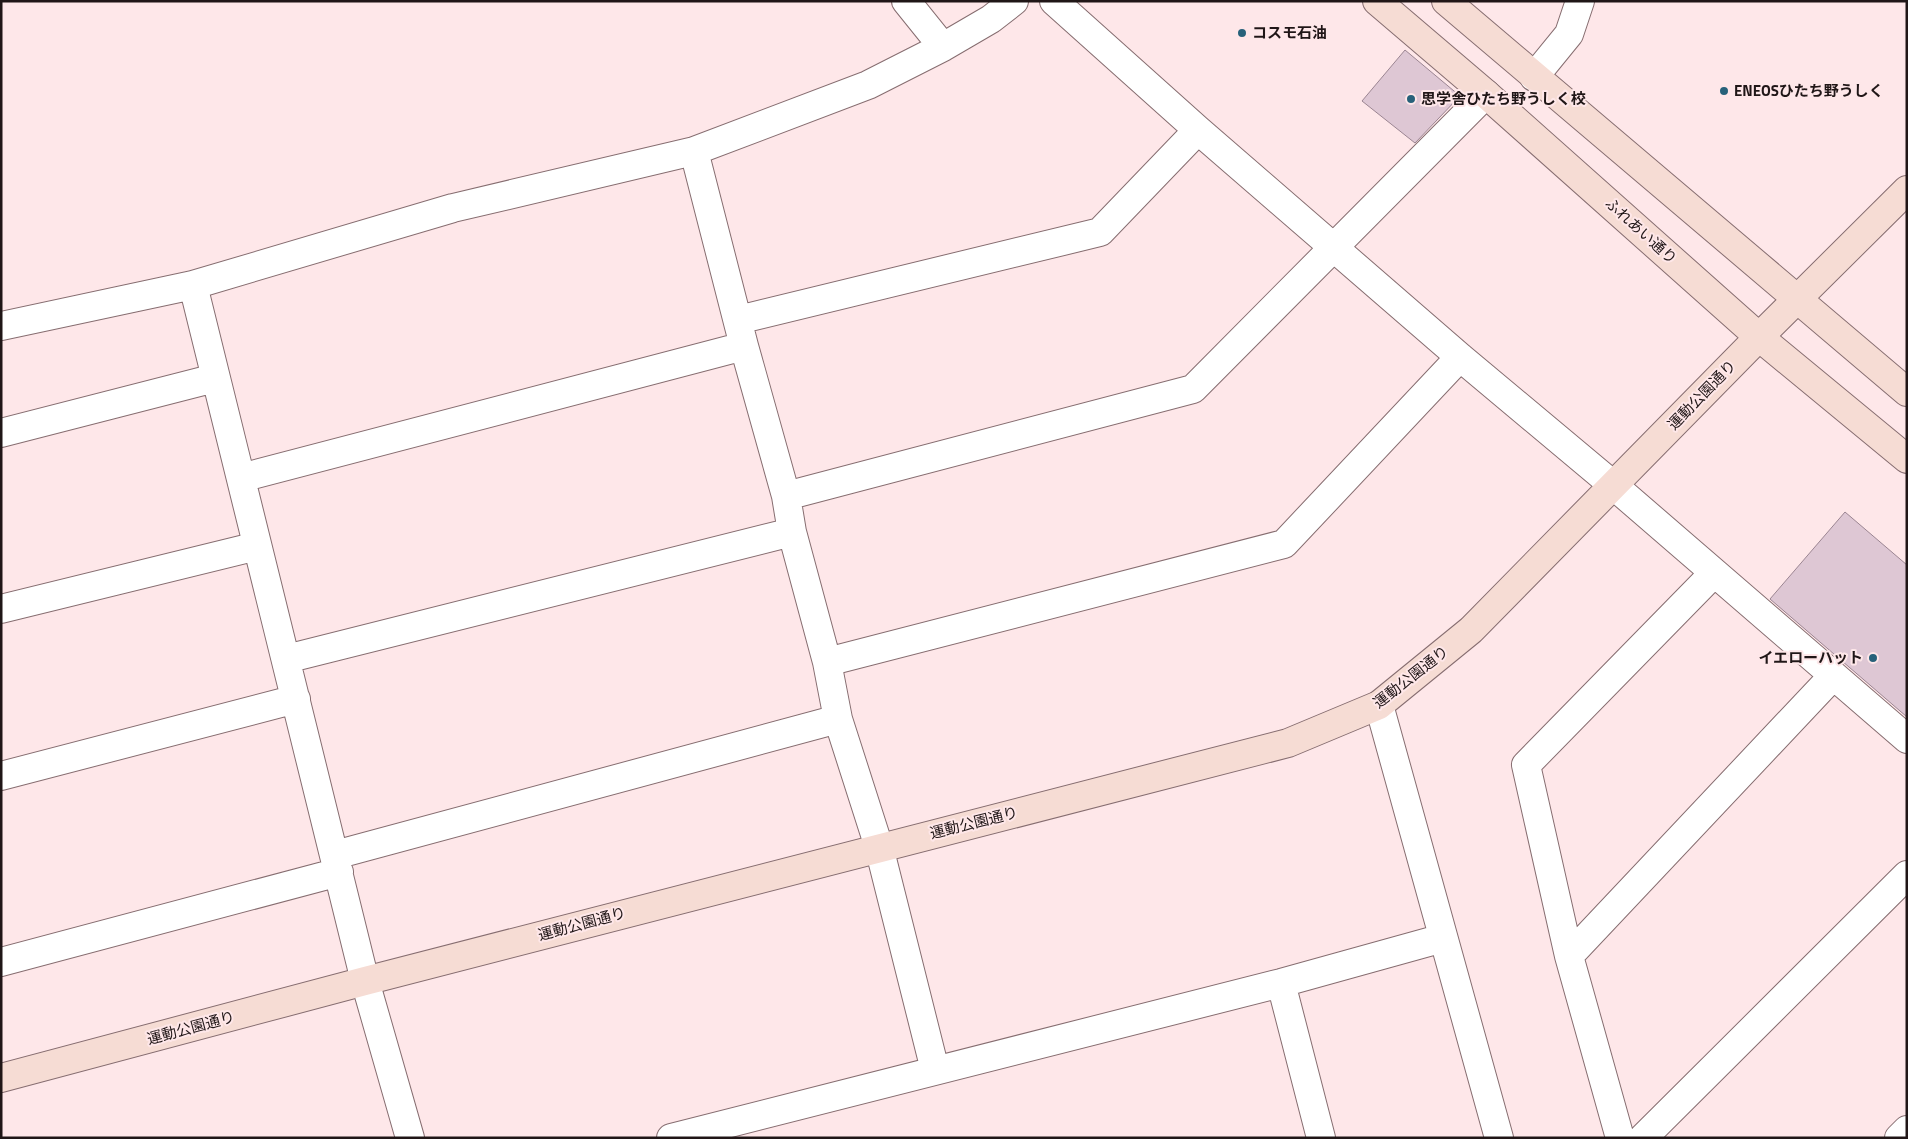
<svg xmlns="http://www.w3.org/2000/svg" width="1908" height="1139" font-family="'Titillium Web','Noto Sans JP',sans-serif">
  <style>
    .building { fill: #dec7d4; stroke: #9b8592 }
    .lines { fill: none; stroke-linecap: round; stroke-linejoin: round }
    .street-casing { stroke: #866d70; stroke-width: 30 }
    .secondary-casing { stroke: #866d70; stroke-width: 30 }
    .street { stroke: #fff; stroke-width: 28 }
    .secondary { stroke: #f6dcd4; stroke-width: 28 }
    .poi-dot { fill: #27617a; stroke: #fee7e9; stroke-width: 2 }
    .labels { text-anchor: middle; stroke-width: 4; stroke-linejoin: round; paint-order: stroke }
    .poi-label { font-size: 15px; font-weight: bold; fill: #201617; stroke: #fee7e9; text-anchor: start }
    .street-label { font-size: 15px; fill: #201617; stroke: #fee7e9 }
  </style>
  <rect width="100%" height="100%" fill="#fee7e9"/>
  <path class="building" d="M1405,50L1460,96L1415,143L1362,101Z
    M1845,512L1907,565V717L1770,599Z"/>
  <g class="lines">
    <g class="street-casing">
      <path id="street" d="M906,1L943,47
        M1054,1L1198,130L1460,357L1613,485L1907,739
        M1534,77L1569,34L1580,1
        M694,151L744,346L786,496L792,532L827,662L838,719L879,847L935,1070
        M193,285L365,981L410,1138
        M738,320L1100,232L1198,130
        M1,326L193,285L453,208L694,151L868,85L943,47L991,19L1014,1
        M1,433L215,378
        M241,478L744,346
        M786,496L1193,389L1486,94
        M1,609L257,546
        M286,659L792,532
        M827,662L1284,544L1460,357
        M1379,705L1499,1138
        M1,776L296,699
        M335,855L838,719
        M1569,956L1833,676
        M1,962L339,872
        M1281,983L1321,1138
        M671,1138L1281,983L1443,938
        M1620,1138L1569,956L1526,765L1714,573
        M1643,1138L1907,875
        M1899,1138L1907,1130"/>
    </g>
    <g class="secondary-casing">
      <path id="secondary" d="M1377,1L1486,94L1759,337L1907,459
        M1446,1L1907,392
        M1,1078L365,981L1288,743L1379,705L1471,630L1759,337L1907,190"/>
    </g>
    <use href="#street" class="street"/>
    <use href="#secondary" class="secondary"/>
  </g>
  <g class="poi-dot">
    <circle cx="1242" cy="33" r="5"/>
    <circle cx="1724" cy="91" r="5"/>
    <circle cx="1411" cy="99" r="5"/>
    <circle cx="1873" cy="658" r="5"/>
  </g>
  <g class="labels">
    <g class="poi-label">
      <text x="1252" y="38">コスモ石油</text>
      <text x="1734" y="96">ENEOSひたち野うしく</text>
      <text x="1421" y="104">思学舎ひたち野うしく校</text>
      <text x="1863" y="663" text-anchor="end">イエローハット</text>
    </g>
    <g class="street-label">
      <text transform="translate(1641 231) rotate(42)" y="5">ふれあい通り</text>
      <text transform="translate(1702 395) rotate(-46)" y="5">運動公園通り</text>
      <text transform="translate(1411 677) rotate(-38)" y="5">運動公園通り</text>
      <text transform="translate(974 823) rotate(-14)" y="5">運動公園通り</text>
      <text transform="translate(582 924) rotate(-15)" y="5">運動公園通り</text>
      <text transform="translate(191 1028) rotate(-15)" y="5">運動公園通り</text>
    </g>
  </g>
  <rect width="1908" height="1139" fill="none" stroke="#201617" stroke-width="5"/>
</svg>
